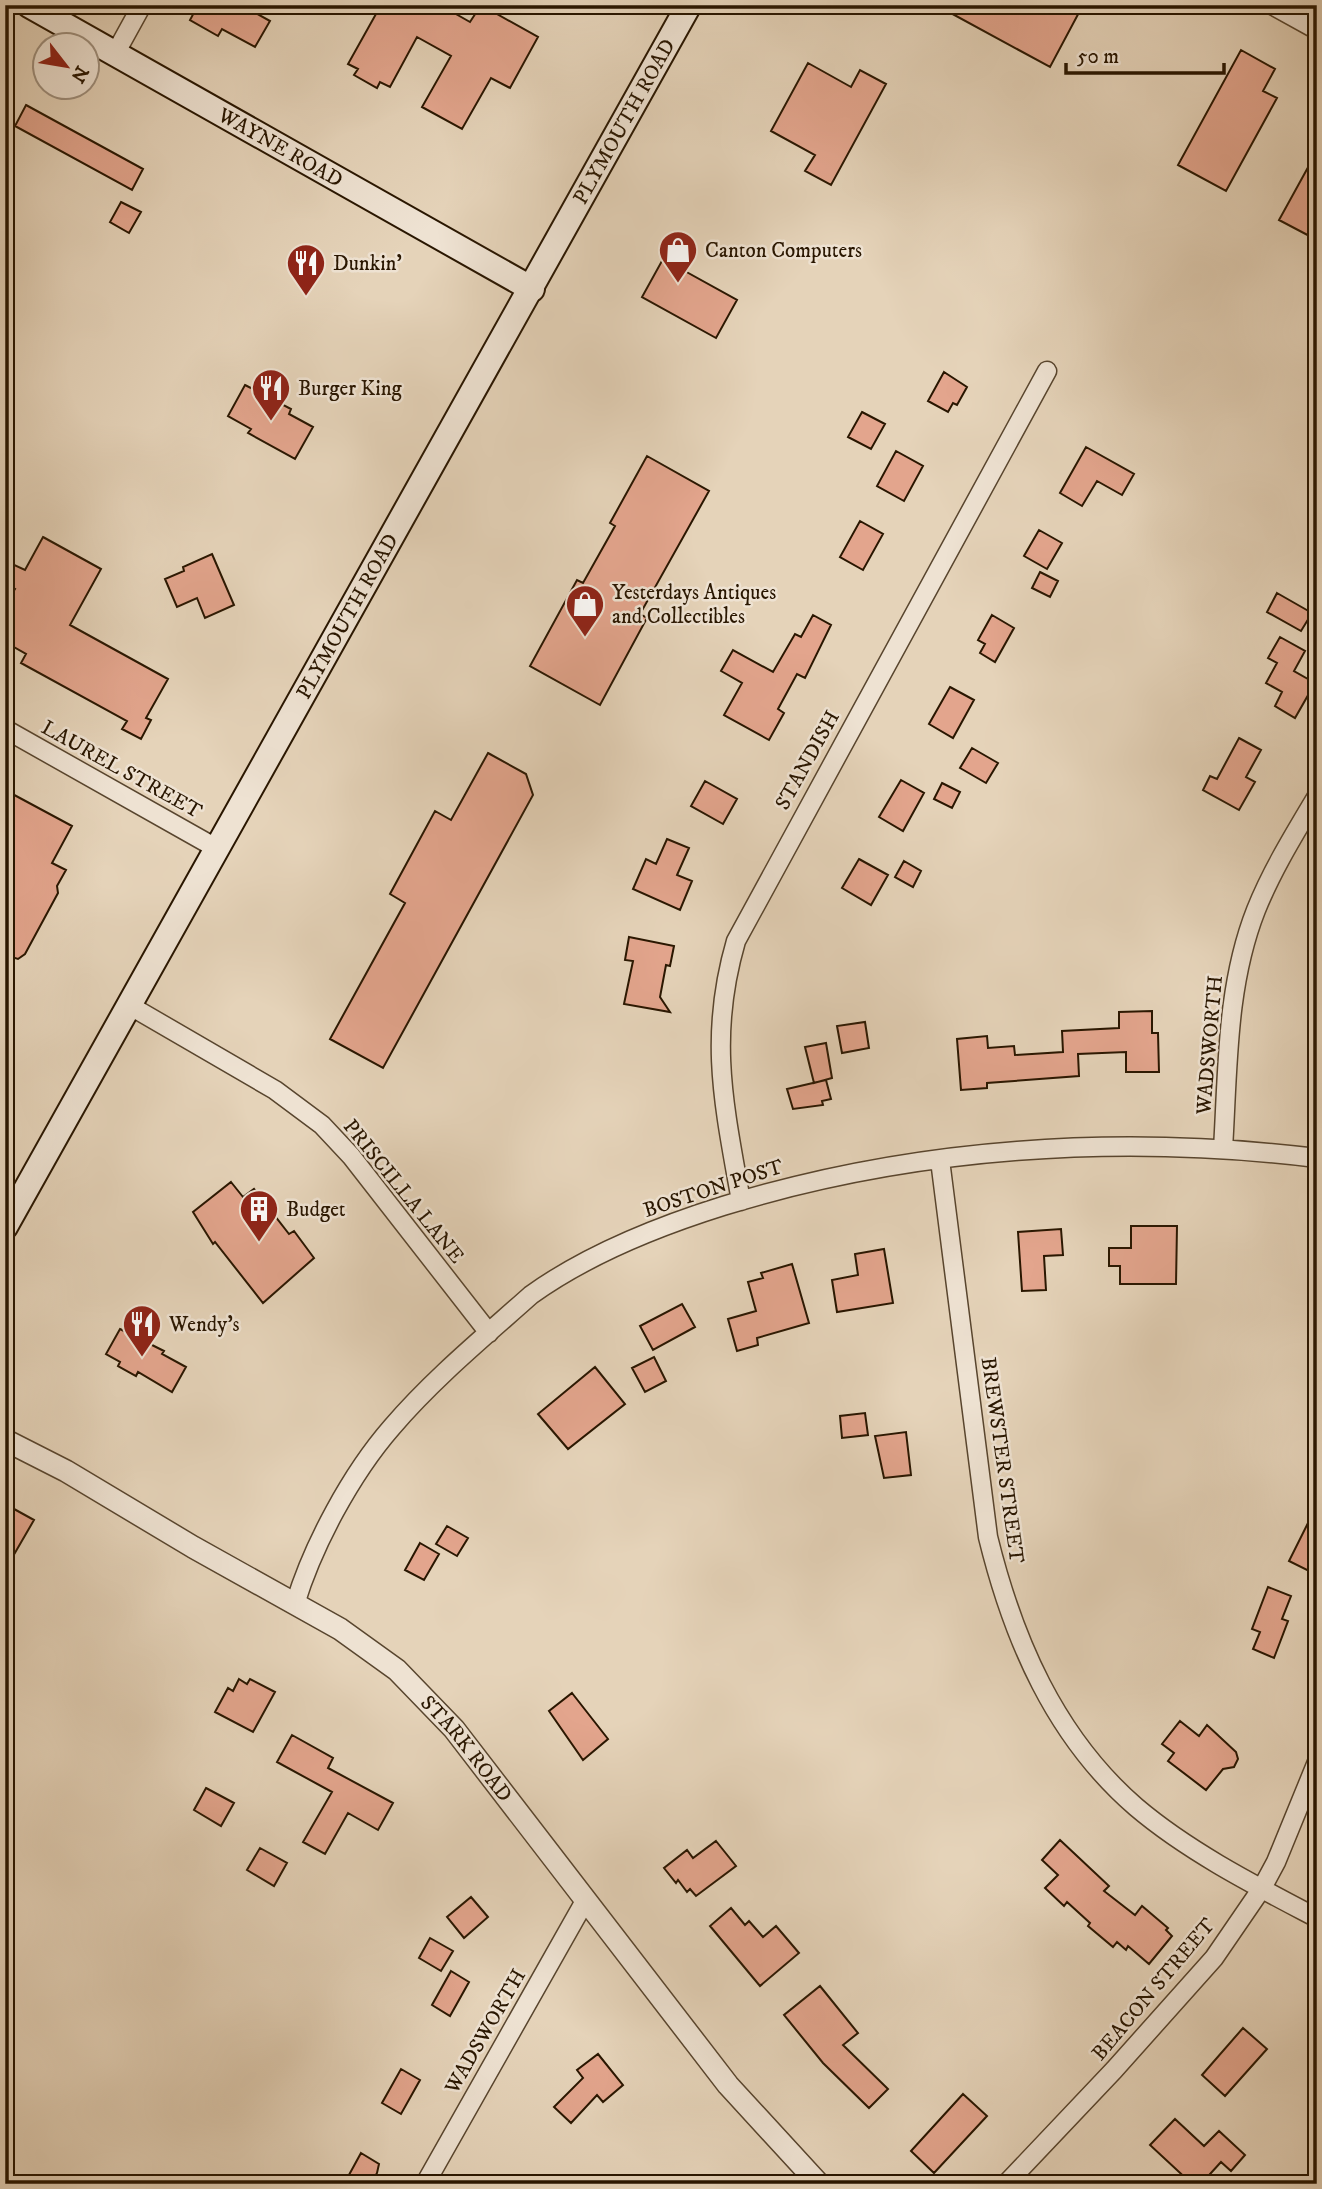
<svg xmlns="http://www.w3.org/2000/svg" width="1322" height="2189" font-family="'IM FELL DW Pica',serif">
  <style>
    .building { fill: #e3a58d; stroke: #291600; stroke-width: 2 }
    .lines { fill: none; stroke-linecap: round; stroke-linejoin: round }
    .minor-casing { stroke: #58452e; stroke-width: 21 }
    .tertiary-casing { stroke: #58452e; stroke-width: 24 }
    .secondary-casing { stroke: #291600; stroke-width: 28 }
    .minor { stroke: #eee2d2; stroke-width: 18 }
    .tertiary { stroke: #eee2d2; stroke-width: 21 }
    .secondary { stroke: #eee2d2; stroke-width: 24 }
    .labels { text-anchor: middle; stroke-width: 5; stroke-linejoin: round; paint-order: stroke }
    .street-label { font-size: 21px; fill: #291600; stroke: #eee2d2 }
    .poi-label { font-size: 21px; fill: #291600; stroke: #eee2d2; text-anchor: start }
  </style>
  <rect width="100%" height="100%" fill="#e5d3b9"/>
  <filter id="stains"><feTurbulence type="fractalNoise" baseFrequency=".00286" numOctaves="4"/><feColorMatrix values="0 0 0 0 .2 0 0 0 0 .09 0 0 0 0 .02 0 0 0 .5 -.17"/></filter>
  <radialGradient id="worn" r=".72"><stop offset=".6" stop-color="#630" stop-opacity="0"/><stop offset="1" stop-color="#630" stop-opacity=".3"/></radialGradient>
  <path class="building" d="M198,5H253L250,10L270,21L255,47L222,29L218,36L190,20Z
    M381,5H440L470,22L481,5L538,37L510,88L491,78L462,129L422,107L451,56L417,37L390,87L380,82L377,88L354,75L358,69L348,64Z
    M936,5H1083L1050,67Z
    M1241,50L1275,69L1263,91L1277,98L1226,191L1178,165Z
    M808,63L851,87L860,70L886,84L831,185L805,171L815,155L771,131Z
    M26,105L143,169L132,190L15,126Z
    M1317,151V240L1279,220Z
    M121,202L141,212L129,233L110,222Z
    M663,259L737,300L716,338L642,297Z
    M944,372L967,387L957,405L953,403L948,412L928,401Z
    M245,385L291,409L289,414L313,427L295,459L248,433L251,429L228,416Z
    M862,412L885,424L871,449L848,437Z
    M1086,447L1134,474L1122,495L1097,481L1082,506L1060,493Z
    M896,451L923,466L904,501L877,486Z
    M647,456L709,491L640,614L647,618L600,705L530,666L577,580L583,583L615,526L610,523Z
    M860,521L883,534L863,570L840,557Z
    M1039,530L1062,543L1047,569L1024,556Z
    M43,537L101,569L70,625L168,679L146,718L151,720L141,739L122,729L127,721L21,663L26,654L5,642V606L15,589L5,584V571L10,563L25,570Z
    M212,554L234,605L205,618L197,598L177,607L165,579L184,571L183,567Z
    M1040,572L1058,581L1050,597L1032,588Z
    M1277,593L1312,613L1301,631L1267,612Z
    M813,615L831,625L805,678L797,674L778,709L784,713L769,740L724,715L742,683L721,671L733,650L773,672L795,634L801,637Z
    M992,615L1014,628L995,662L980,653L985,644L978,640Z
    M1280,637L1305,651L1294,671L1315,683L1295,718L1275,706L1282,692L1266,683L1277,663L1268,658Z
    M950,687L974,700L953,738L929,724Z
    M1239,738L1261,750L1246,777L1255,782L1239,810L1203,790L1210,776L1217,779Z
    M972,748L998,763L986,783L960,768Z
    M488,753L526,774L533,795L383,1068L330,1039L405,903L390,894L435,811L451,820Z
    M901,780L924,793L903,831L879,817Z
    M705,781L737,799L723,824L691,806Z
    M942,783L960,792L952,808L934,799Z
    M5,790L72,826L52,863L66,870L57,886L58,893L25,954L18,959L5,955Z
    M667,839L689,848L677,875L692,881L680,910L633,889L646,859L656,864Z
    M859,859L888,875L871,905L842,888Z
    M904,861L921,871L913,887L895,877Z
    M629,937L674,946L670,966L666,965L660,997L670,1012L624,1004L633,961L625,960Z
    M1152,1011V1033H1158L1159,1072H1126V1052L1078,1054L1079,1076L987,1083V1088L961,1090L957,1039L987,1036L988,1048L1014,1046L1015,1055L1063,1052L1062,1031L1119,1028V1012Z
    M865,1022L869,1048L842,1053L837,1026Z
    M826,1043L832,1078L814,1083L805,1047Z
    M826,1080L831,1099L822,1101L823,1105L793,1109L787,1089Z
    M231,1182L243,1197L254,1189L289,1234L294,1231L314,1258L263,1303L215,1242L213,1244L193,1212Z
    M1131,1226H1177L1176,1284H1120V1266H1109V1248H1131Z
    M1061,1229L1063,1255L1044,1256L1046,1290L1022,1291L1018,1232Z
    M884,1249L893,1303L837,1312L832,1280L858,1275L855,1254Z
    M792,1264L809,1323L757,1338L758,1345L737,1351L728,1319L756,1311L748,1282L763,1278L761,1273Z
    M682,1304L695,1327L653,1350L640,1326Z
    M120,1329L164,1351L162,1354L186,1367L172,1392L138,1372L136,1376L118,1366L120,1362L106,1354Z
    M654,1357L666,1381L645,1392L632,1368Z
    M595,1367L625,1404L568,1449L538,1414Z
    M865,1413L868,1435L842,1438L840,1416Z
    M906,1432L911,1475L884,1478L875,1436Z
    M5,1504L34,1520L5,1570Z
    M1317,1505V1575L1289,1561Z
    M447,1526L468,1538L457,1556L436,1544Z
    M420,1543L439,1554L424,1580L405,1570Z
    M1268,1587L1291,1596L1282,1619L1288,1621L1274,1658L1253,1649L1260,1632L1252,1629Z
    M239,1679L247,1684L250,1679L275,1692L253,1732L215,1712L228,1688L233,1691Z
    M572,1693L608,1739L583,1760L549,1711Z
    M1180,1721L1199,1736L1207,1725L1236,1752L1238,1759L1234,1767L1223,1769L1206,1790L1168,1761L1174,1753L1162,1744Z
    M292,1735L333,1758L328,1768L393,1803L378,1830L348,1813L325,1854L303,1842L332,1792L277,1762Z
    M206,1788L234,1803L221,1826L194,1810Z
    M1060,1840L1109,1886L1104,1891L1135,1915L1142,1906L1168,1928L1166,1930L1172,1936L1149,1964L1128,1946L1126,1950L1117,1942L1113,1947L1088,1926L1090,1923L1067,1902L1064,1906L1045,1888L1058,1875L1042,1860Z
    M716,1841L736,1866L696,1896L690,1889L687,1892L678,1880L676,1883L664,1868L687,1850L693,1858Z
    M260,1848L287,1863L274,1886L247,1870Z
    M471,1897L488,1917L464,1938L447,1917Z
    M731,1908L745,1925L749,1921L763,1937L776,1926L799,1953L760,1986L710,1926Z
    M430,1938L453,1951L441,1971L419,1958Z
    M451,1971L469,1982L450,2016L432,2005Z
    M820,1986L858,2033L843,2045L888,2089L869,2108L823,2063L784,2015Z
    M1243,2028L1267,2049L1225,2096L1202,2075Z
    M598,2054L623,2085L603,2102L597,2095L571,2123L554,2107L583,2078L577,2070Z
    M401,2069L420,2080L401,2114L382,2103Z
    M963,2094L987,2116L934,2173L911,2151Z
    M1175,2119L1204,2146L1219,2131L1245,2155L1231,2171L1221,2162L1201,2184H1192L1150,2145Z
    M361,2153L379,2164L377,2173L371,2184H344Z"/>
  <g class="lines">
    <g class="minor-casing">
      <path id="minor" d="M1272,5L1317,30
        M115,54L142,5
        M5,729L216,848
        M127,1004L275,1090L322,1125L351,1156L489,1333
        M1223,1149C1228,1069 1226,986 1256,910C1272,870 1295,833 1317,796
        M940,1160L988,1537C1013,1639 1055,1737 1136,1807C1189,1852 1256,1886 1317,1918
        M741,1201C724,1105 708,1037 736,941L1047,371
        M295,1604C313,1545 351,1474 392,1427C433,1379 484,1337 531,1295C588,1254 656,1227 723,1206C914,1147 1119,1134 1317,1158
        M425,2184L585,1901
        M1006,2184L1114,2070L1214,1958L1262,1888L1276,1862L1317,1762"/>
    </g>
    <g class="tertiary-casing">
      <g id="tertiary">
        <path id="s1" d="M5,1440L66,1471L193,1547L340,1629L397,1670L454,1729L728,2085L819,2184"/>
      </g>
    </g>
    <g class="secondary-casing">
      <g id="secondary">
        <path id="s2" d="M29,5L532,289"/>
        <path id="s3" d="M5,1227L689,5"/>
      </g>
    </g>
    <use href="#minor" class="minor"/>
    <use href="#tertiary" class="tertiary"/>
    <use href="#secondary" class="secondary"/>
  </g>
  <defs>
    <g id="shop-pin" transform="scale(2.0125)"><path d="M0 17L-7.5 6A9.5 9.5 0 1 1 7.5 6Z" fill="#8f2418" stroke="#eee2d2"/><path d="M-5-2.5h2.3a2.7 3.5 0 0 1 5.4 0H5L5.5 6h-11ZM-1.5-2.5h3a1.5 2.3 0 0 0-3 0Z" fill="#fff"/></g>
    <g id="restaurant-pin" transform="scale(2.0125)"><path d="M0 17L-7.5 6A9.5 9.5 0 1 1 7.5 6Z" fill="#8f2418" stroke="#eee2d2"/><path d="M-5-6h1v4h1v-4h1v4h1v-4h1v5L-1.5 .5V6h-2V.5L-5-1ZM5-6V6H3V1.5H1.5Q1.5-4 5-6Z" fill="#fff"/></g>
    <g id="building-pin" transform="scale(2.0125)"><path d="M0 17L-7.5 6A9.5 9.5 0 1 1 7.5 6Z" fill="#8f2418" stroke="#eee2d2"/><path d="M-4-6H4V6H1V3H-1V6H-4ZM-2.5-4.3h1.7v1.8h-1.7ZM.8-4.3h1.7v1.8H.8ZM-2.5-1h1.7V.8h-1.7ZM.8-1h1.7V.8H.8Z" fill="#fff"/></g>
  </defs>
  <g fill-rule="evenodd">
    <use href="#shop-pin" x="678" y="250"/>
    <use href="#restaurant-pin" x="306" y="263"/>
    <use href="#restaurant-pin" x="271" y="388"/>
    <use href="#shop-pin" x="585" y="604"/>
    <use href="#building-pin" x="259" y="1209"/>
    <use href="#restaurant-pin" x="142" y="1324"/>
  </g>
  <g class="labels">
    <g class="street-label">
      <text dy="7" stroke="none"><textPath href="#s3" startOffset="1267">PLYMOUTH ROAD</textPath></text>
      <text dy="7" stroke="none"><textPath href="#s2" startOffset="289">WAYNE ROAD</textPath></text>
      <text dy="7" stroke="none"><textPath href="#s3" startOffset="700">PLYMOUTH ROAD</textPath></text>
      <text transform="translate(807 760) rotate(-61)" y="7">STANDISH</text>
      <text transform="translate(122 769) rotate(29)" y="7">LAUREL STREET</text>
      <text transform="translate(1209 1045) rotate(-85)" y="7">WADSWORTH</text>
      <text transform="translate(713 1188) rotate(-18)" y="7">BOSTON POST</text>
      <text transform="translate(404 1191) rotate(51)" y="7">PRISCILLA LANE</text>
      <text transform="translate(1003 1460) rotate(82)" y="7">BREWSTER STREET</text>
      <text dy="7" stroke="none"><textPath href="#s1" startOffset="560">STARK ROAD</textPath></text>
      <text transform="translate(1153 1989) rotate(-50)" y="7">BEACON STREET</text>
      <text transform="translate(485 2031) rotate(-60)" y="7">WADSWORTH</text>
    </g>
    <g class="poi-label">
      <text x="705" y="257">Canton Computers</text>
      <text x="333" y="270">Dunkin'</text>
      <text x="298" y="395">Burger King</text>
      <text x="612" y="599">Yesterdays Antiques<tspan x="612" dy="24">and Collectibles</tspan></text>
      <text x="286" y="1216">Budget</text>
      <text x="169" y="1331">Wendy's</text>
    </g>
  </g>
  <rect width="1322" height="2189" fill="none" stroke="#e5d3b9" stroke-width="28"/>
  <rect x="7" y="7" width="1308" height="2175" fill="none" stroke="#291600" stroke-width="3.5"/>
  <rect x="14" y="14" width="1294" height="2161" fill="none" stroke="#291600" stroke-width="2"/>
  <g transform="translate(66 66) rotate(121)"><circle r="33" fill="#eee2d2" stroke="#9f907e" stroke-width="2"/>
  <path d="M0-5L12 26L0 18L-12 26Z" fill="#8f2418"/>
  <text y="-10" font-size="19" font-weight="bold" text-anchor="middle" fill="#291600">N</text>
  </g>
  <path d="M1066 63v10h158v-10" fill="none" stroke="#291600" stroke-width="3.5"/>
  <text x="1077" y="63" font-size="21" fill="#291600" stroke="#eee2d2" stroke-width="5" paint-order="stroke">50 m</text>
  <rect width="100%" height="100%" filter="url(#stains)"/>
  <rect width="100%" height="100%" fill="url(#worn)"/>
</svg>
